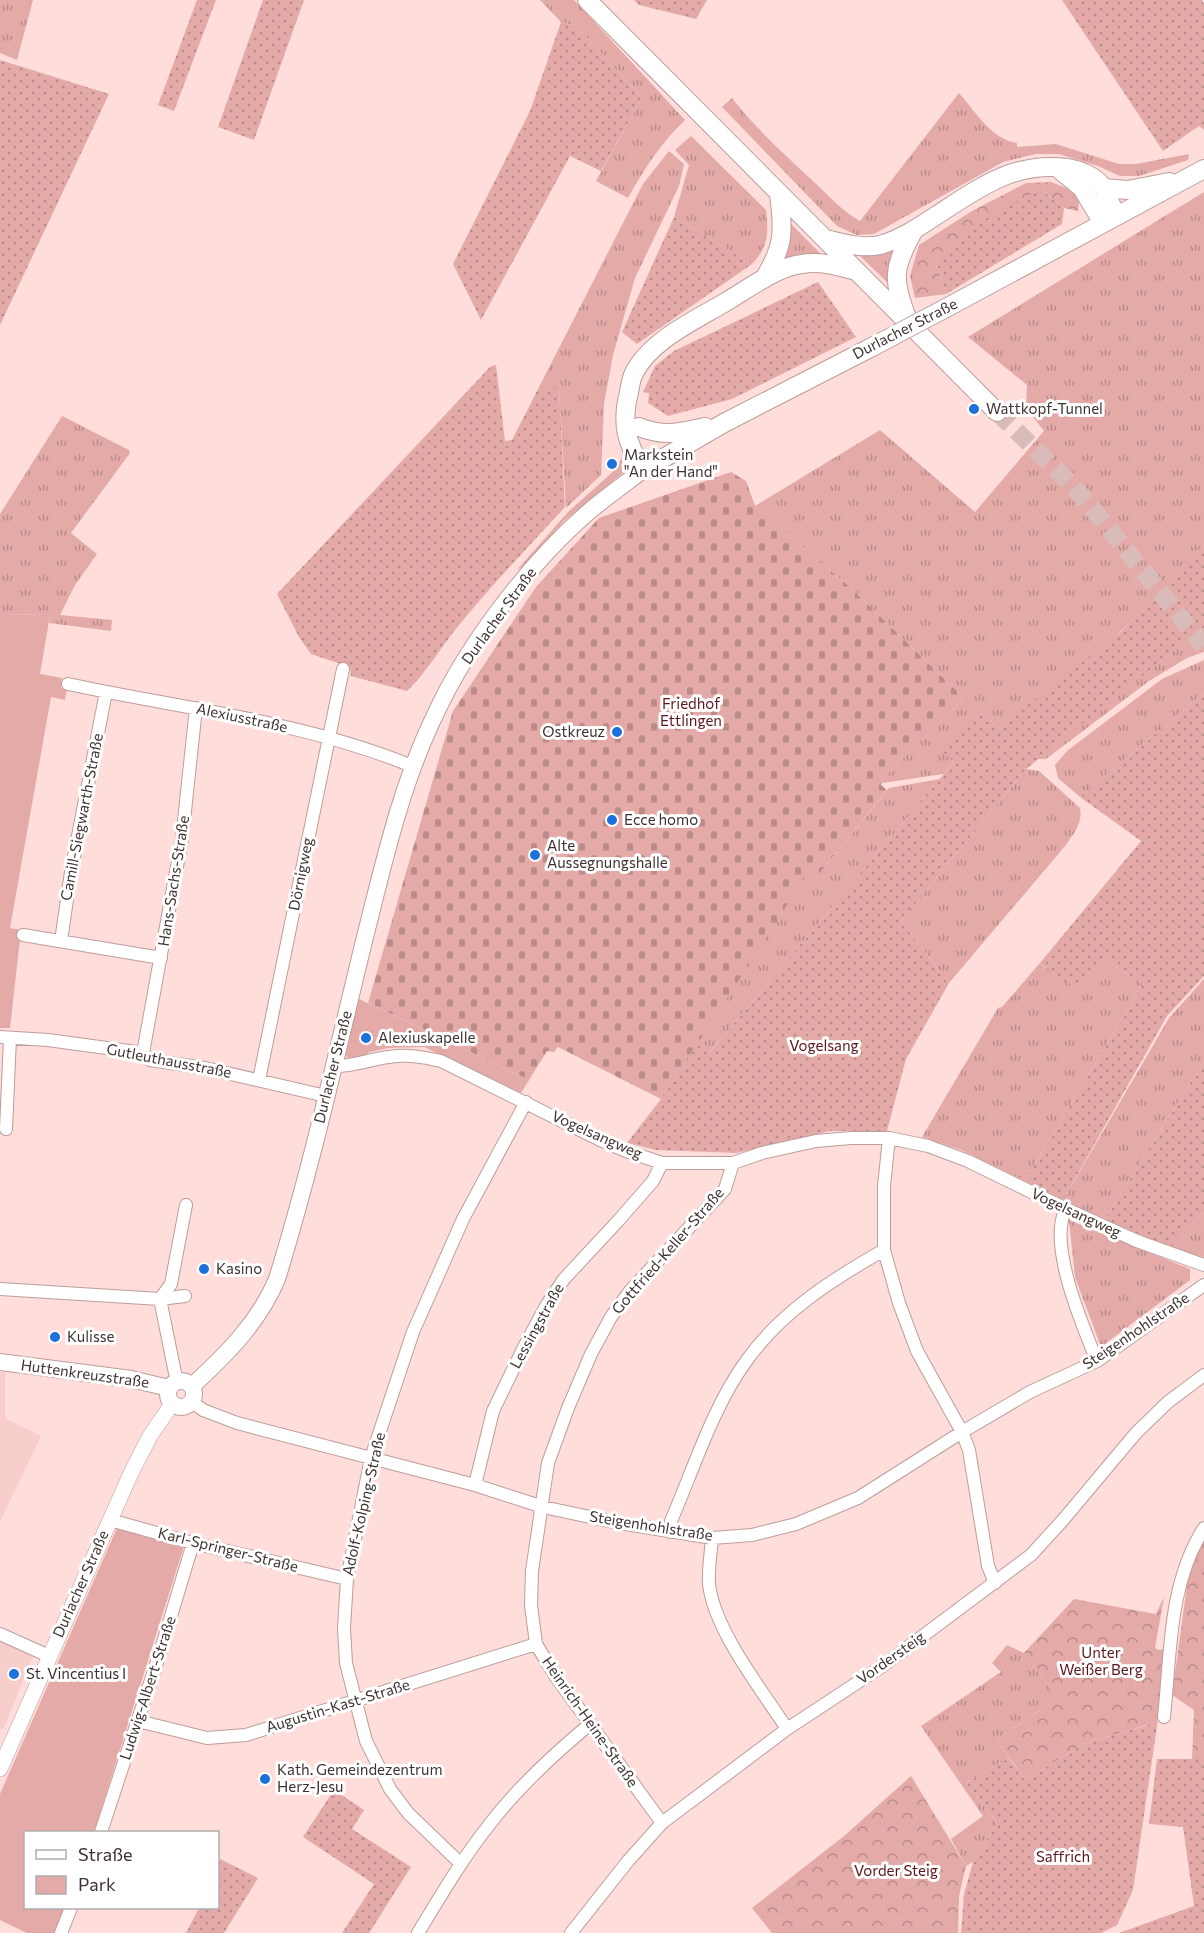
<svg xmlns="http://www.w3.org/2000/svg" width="1204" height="1933" font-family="Commissioner,sans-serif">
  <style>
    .built { fill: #f7cecc }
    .grass { fill: url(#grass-tufts) }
    .forest { fill: url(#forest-crowns) }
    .cemetery { fill: url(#cemetery-stones) }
    .park { fill: #e3aaa8 }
    .garden { fill: url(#garden-dots) }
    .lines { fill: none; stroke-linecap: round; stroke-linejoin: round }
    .primary-tunnel { stroke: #d9bbb9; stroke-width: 18; stroke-dasharray: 18 9; stroke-linecap: butt }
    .minor-casing { stroke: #bd9d9b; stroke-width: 14 }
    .tertiary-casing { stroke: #bd9d9b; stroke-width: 16 }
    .secondary-casing { stroke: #bd9d9b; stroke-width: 18 }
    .primary-casing { stroke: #bd9d9b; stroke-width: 20 }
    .minor { stroke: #fff; stroke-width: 12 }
    .tertiary { stroke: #fff; stroke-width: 15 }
    .secondary { stroke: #fff; stroke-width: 16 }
    .primary { stroke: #fff; stroke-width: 18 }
    .primary-bridge-casing { stroke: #bd9d9b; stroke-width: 20; stroke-linecap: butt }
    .primary-bridge { stroke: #fff; stroke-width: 18 }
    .poi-dot { fill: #1c71db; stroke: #fff; stroke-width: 2 }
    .labels { text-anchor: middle; stroke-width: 6; stroke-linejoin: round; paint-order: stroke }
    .street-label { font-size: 15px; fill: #3f3231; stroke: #fff }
    .poi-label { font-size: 15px; fill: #3f3231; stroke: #fff; text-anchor: start }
    .park-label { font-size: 15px; fill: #5b171b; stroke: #fff }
  </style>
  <defs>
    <pattern id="grass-tufts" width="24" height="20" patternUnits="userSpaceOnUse" patternTransform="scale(1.5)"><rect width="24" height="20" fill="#e3aaa8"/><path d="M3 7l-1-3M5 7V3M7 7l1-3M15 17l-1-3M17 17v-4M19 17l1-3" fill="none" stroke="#b98b89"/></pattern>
    <pattern id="forest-crowns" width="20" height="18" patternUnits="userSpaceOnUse" patternTransform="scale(1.5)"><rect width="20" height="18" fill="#e3aaa8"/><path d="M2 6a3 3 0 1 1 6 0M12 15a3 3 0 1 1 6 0" fill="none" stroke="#b98b89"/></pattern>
    <pattern id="cemetery-stones" width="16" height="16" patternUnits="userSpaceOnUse" patternTransform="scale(1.5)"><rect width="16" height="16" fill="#e3aaa8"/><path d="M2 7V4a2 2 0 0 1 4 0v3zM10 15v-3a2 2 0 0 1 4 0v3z" fill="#b98b89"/></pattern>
    <pattern id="garden-dots" width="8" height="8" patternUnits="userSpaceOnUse" patternTransform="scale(1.5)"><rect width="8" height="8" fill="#e3aaa8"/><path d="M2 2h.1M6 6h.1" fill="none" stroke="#b98b89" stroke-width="1.8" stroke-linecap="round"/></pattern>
  </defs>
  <rect width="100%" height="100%" fill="#ffdddb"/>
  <path class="built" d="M0,1372H5V1418L41,1436L0,1522Z
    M0,1641L33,1656L3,1730L0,1728Z"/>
  <path class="grass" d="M0,0H33L17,60L0,53Z
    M540,0H574L685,120C661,143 644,169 628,198L596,181L642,98L576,26L561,22Z
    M959,93C976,112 991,139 1017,143V147L1056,144L1119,164H1136L1189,154L1188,160L1139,176H1120L1098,166L1059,154H1036L1003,162L874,234L857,235L837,226L722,107L732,98C756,129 785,155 814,182C829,196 842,211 860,221Z
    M691,136L766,210C769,233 768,247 752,264L674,217L689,165L675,150Z
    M669,151L684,164L679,186L635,278L613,355L604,404L601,475L566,508L559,388L538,389L643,184Z
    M1204,192V545C1174,571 1151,604 1121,631C1084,666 1039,695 1000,729L978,710L940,748L954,762L944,774L882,783L883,778L964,698L851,588L755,506L880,430L975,512L1044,431L1026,408L1027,385L968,337Z
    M790,223L823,256L792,261L783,259Z
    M898,243L890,285L857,253Z
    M62,416L129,450L130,453L71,533L97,554L75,585L60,615L112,620L111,631L49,623L50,615L0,614V514Z
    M623,445L628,459L624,472L564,521L524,566L517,570L568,512L616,469L622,457Z
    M1204,627V652L1187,658L1149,681L1046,759H1037Z
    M1204,660V693L1080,797L1058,778L1055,765L1067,751L1162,679Z
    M1026,769L1039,771L1080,808C1083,823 1074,833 1066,845L949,983L901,921Z
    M940,779L710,1052L696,1045L805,874L815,879L889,788Z
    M1105,960L1143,984L1025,1181L961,1150L922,1137L998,1008L1002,1007L1040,963L1046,968Z
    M1204,979V1061L1105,1219L1063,1200L1169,1018Z
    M1204,1212V1257L1170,1248Z
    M1069,1220L1190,1269V1280L1101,1347L1075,1277Z
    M1007,1645L1024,1653L1058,1698L996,1740L1009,1758L966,1783L997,1823L973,1862L966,1866L951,1839L983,1816L921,1726L1001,1672L992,1663Z"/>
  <path class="forest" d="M1051,182L1071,190L1079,201L1078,211L1064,208L1040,189L936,261L946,294L915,298L910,276L919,245L972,211L1026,183Z
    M1204,1537V1759H1192L1194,1710L1172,1695L1190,1564Z
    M1164,1597L1155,1648L1159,1650L1164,1649L1157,1726L1147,1725L1083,1744L1026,1780L996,1740L1058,1698L1024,1653L1074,1599L1156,1614Z
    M911,1776L966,1866L959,1896L958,1933H772L752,1908L844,1836Z"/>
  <path class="cemetery" d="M731,472L746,481L755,506L851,588L964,698L883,778L881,785L887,790L815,879L805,875L769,934L661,1099L558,1047L554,1052L547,1051L529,1080L368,1003L453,711L536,587L599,518Z"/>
  <path class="park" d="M0,614L50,615L40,674L62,678L61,688L67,689L65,700L51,697L10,928L21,930L10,1028H0Z
    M357,998L529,1080L521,1093L424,1047L388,1048L370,1052L363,1056L347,1058L345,1054Z
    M117,1528L184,1546L94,1832H26V1908H65L54,1933H27L0,1920V1794Z"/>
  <path class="garden" d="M197,0H216L174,111L158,105Z
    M263,0H304L254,140L218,127Z
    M634,0H707L696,19L639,5Z
    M1062,0H1202L1204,4V130L1199,126L1163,151Z
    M561,22L576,26L642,98L601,171L570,156L481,320L453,264L530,111Z
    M0,60L109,94L0,325Z
    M1040,189L1064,208L1062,224L946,294L936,261L988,217Z
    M674,217L752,264L637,344L622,332Z
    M818,282L856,337L732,399L668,416L648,403L649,393L643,392L655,366L674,351Z
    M496,365L505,441L512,440L538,389L559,387L565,507C528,547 490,587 455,630C439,650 426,673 407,691L351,676L350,667L311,654L299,637L277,594L491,366Z
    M1204,545V627L1026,769L901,921L949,983L906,1059L887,1131H830L737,1153L656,1150L627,1143L661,1099L696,1045L711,1051L954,762L939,748L978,710L1000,729L1025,707L1122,631L1188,559Z
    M1204,693V976L1167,1016L1063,1200L1025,1181L1143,984L1105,960L1080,988L1069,984L1040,963L1141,841L1080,797Z
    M1204,1061V1212L1170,1248L1105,1219Z
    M1148,1725L1157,1726L1133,1890L1117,1925L1101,1933H961L964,1894L973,1862L997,1823L966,1783L1009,1758L1026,1780L1083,1744Z
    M1157,1759H1204V1933H1119L1194,1906L1183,1827L1149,1824Z
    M334,1790L364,1810L352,1829L411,1867L369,1933H342L374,1884L303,1837Z
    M220,1859L258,1878L224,1933H186L199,1908H218V1865Z"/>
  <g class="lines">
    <path class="primary-tunnel" d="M997,412L1072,485L1092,508L1204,646"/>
    <g class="minor-casing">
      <path id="minor" d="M68,684C184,709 302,721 412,766
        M23,935L161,958
        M61,941L71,872L106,692
        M0,1037L48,1040L143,1053L150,1060L205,1068L326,1096
        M143,1053L182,839L196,708
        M333,1066C352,1067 370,1059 389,1057C407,1054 423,1057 441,1061L598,1139L626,1151L662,1163H733L762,1153L816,1141L851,1138H889L928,1146L968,1161L1066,1209L1137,1241L1204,1265
        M259,1080L343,669
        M6,1129L10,1038
        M889,1138L884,1186V1250L899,1303L917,1351L962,1432L969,1450L988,1566L995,1583
        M1066,1209C1047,1243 1083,1327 1097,1361
        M0,1289L160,1299L171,1284L186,1205
        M175,1373L160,1299L185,1296
        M192,1402L203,1410L237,1423L475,1485L543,1507L614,1522L712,1538L752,1535L796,1524L858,1498L962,1432L1030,1392L1097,1361L1204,1285
        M475,1485L493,1411L523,1349L546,1306L564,1279L618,1221L653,1181L662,1163
        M110,1520L193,1543L347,1579
        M671,1532V1521C694,1468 713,1406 747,1360C782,1311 833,1279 884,1250
        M712,1538C711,1553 708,1569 709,1584C714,1630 762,1690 787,1729
        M0,1634L49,1656
        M1164,1717C1171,1653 1168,1585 1204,1528
        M138,1721L207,1738L246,1735L536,1644
        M662,1823L556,1677L536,1644L531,1605L532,1571L548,1463L568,1408L591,1354L611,1317L630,1291L725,1189L733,1163
        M101,1832L159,1656L193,1543
        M461,1864L408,1813L390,1789L366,1741L346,1663L344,1628L347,1579L371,1458L413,1332L463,1219L526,1102
        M61,1933L71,1908
        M418,1933C440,1897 462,1859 489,1825C518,1787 554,1754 590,1724
        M571,1933L628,1861L662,1823L787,1729L884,1665L1031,1555L1063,1520L1136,1433L1168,1402L1204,1375"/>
    </g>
    <g class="tertiary-casing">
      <path id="tertiary" d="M0,1769L131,1473L150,1436L172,1404"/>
    </g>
    <g class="secondary-casing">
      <path id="secondary" d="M0,1362L131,1379L169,1388
        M168 1394a13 13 0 1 1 26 0a13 13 0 1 1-26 0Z
        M192,1386C226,1355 259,1322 277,1279C312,1166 337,1051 365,937C384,862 401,785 435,715C468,643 532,560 592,509C609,495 626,483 643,470"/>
    </g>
    <g class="primary-casing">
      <path id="primary" d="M587,0L997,412
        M1060,170L1082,188L1103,223
        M1103,188L1128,190L1169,182
        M826,239C843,243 862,249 880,245C901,239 919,227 937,215C979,188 1014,161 1067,168C1080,170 1095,176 1103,187C1108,196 1112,207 1116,216
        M856,271C838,266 821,261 802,264C779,266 749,288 729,300C698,319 649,340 633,375C631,380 630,387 629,392C621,424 626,442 643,470L724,423L874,346
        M764,279C784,246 784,232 779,194
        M946,308L1204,169
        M907,318C892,279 893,267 914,230
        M639,427C664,437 679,433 705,427"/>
    </g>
    <use href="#minor" class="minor"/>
    <use href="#tertiary" class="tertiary"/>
    <use href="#secondary" class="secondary"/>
    <use href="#primary" class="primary"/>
    <g class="primary-bridge-casing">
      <path id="primary-bridge" d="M874,346L946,308"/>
    </g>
    <use href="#primary-bridge" class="primary-bridge"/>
  </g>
  <g class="poi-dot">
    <circle cx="974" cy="409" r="6"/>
    <circle cx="612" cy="464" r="6"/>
    <circle cx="617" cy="732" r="6"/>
    <circle cx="612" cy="820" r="6"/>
    <circle cx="535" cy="855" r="6"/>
    <circle cx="366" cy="1038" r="6"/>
    <circle cx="204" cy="1269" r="6"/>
    <circle cx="55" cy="1337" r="6"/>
    <circle cx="14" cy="1674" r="6"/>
    <circle cx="265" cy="1779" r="6"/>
  </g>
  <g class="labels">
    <g class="street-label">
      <text transform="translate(905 329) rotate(-27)" y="5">Durlacher Straße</text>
      <text transform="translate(499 616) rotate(-54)" y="5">Durlacher Straße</text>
      <text transform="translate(242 718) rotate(12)" y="5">Alexiusstraße</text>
      <text transform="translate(82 817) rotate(-79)" y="5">Camill-Siegwarth-Straße</text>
      <text transform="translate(301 874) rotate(-79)" y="5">Dörnigweg</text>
      <text transform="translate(174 881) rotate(-81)" y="5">Hans-Sachs-Straße</text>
      <text transform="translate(169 1061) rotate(11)" y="5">Gutleuthausstraße</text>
      <text transform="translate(333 1067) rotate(-76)" y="5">Durlacher Straße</text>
      <text transform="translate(597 1135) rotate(24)" y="5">Vogelsangweg</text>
      <text transform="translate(1076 1213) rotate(25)" y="5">Vogelsangweg</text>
      <text transform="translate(668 1251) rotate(-49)" y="5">Gottfried-Keller-Straße</text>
      <text transform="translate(537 1326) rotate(-61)" y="5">Lessingstraße</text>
      <text transform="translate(1136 1331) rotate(-34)" y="5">Steigenhohlstraße</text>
      <text transform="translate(85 1374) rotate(8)" y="5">Huttenkreuzstraße</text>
      <text transform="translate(364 1504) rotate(-77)" y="5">Adolf-Kolping-Straße</text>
      <text transform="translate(651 1526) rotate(9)" y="5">Steigenhohlstraße</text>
      <text transform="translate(228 1550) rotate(14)" y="5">Karl-Springer-Straße</text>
      <text transform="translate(81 1584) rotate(-66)" y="5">Durlacher Straße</text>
      <text transform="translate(891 1658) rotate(-35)" y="5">Vordersteig</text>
      <text transform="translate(148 1688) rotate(-72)" y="5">Ludwig-Albert-Straße</text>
      <text transform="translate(338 1706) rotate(-17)" y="5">Augustin-Kast-Straße</text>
      <text transform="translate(590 1722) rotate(55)" y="5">Heinrich-Heine-Straße</text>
    </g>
    <g class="poi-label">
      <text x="986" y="414">Wattkopf-Tunnel</text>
      <text x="624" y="460">Markstein<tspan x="624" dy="17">"An der Hand"</tspan></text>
      <text x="605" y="737" text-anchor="end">Ostkreuz</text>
      <text x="624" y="825">Ecce homo</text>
      <text x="547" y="851">Alte<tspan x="547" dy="17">Aussegnungshalle</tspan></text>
      <text x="378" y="1043">Alexiuskapelle</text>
      <text x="216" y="1274">Kasino</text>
      <text x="67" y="1342">Kulisse</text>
      <text x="26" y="1679">St. Vincentius I</text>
      <text x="277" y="1775">Kath. Gemeindezentrum<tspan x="277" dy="17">Herz-Jesu</tspan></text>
    </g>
    <g class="park-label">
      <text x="691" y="709">Friedhof<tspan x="691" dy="17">Ettlingen</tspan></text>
      <text x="824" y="1051">Vogelsang</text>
      <text x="1101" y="1658">Unter<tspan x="1101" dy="17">Weißer Berg</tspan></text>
      <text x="1063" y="1862">Saffrich</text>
      <text x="896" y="1876">Vorder Steig</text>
    </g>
  </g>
  <rect x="24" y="1831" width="195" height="78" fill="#ffffff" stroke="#b2adad" stroke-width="1.5"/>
  <rect x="36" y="1850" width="30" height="9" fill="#ffffff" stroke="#b2adad" stroke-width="1.5"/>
  <text x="78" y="1861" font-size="18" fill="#3f3231">Straße</text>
  <rect x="36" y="1876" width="30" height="18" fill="#e3aaa8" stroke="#b2adad" stroke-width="1.5"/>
  <text x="78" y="1891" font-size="18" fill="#3f3231">Park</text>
</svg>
